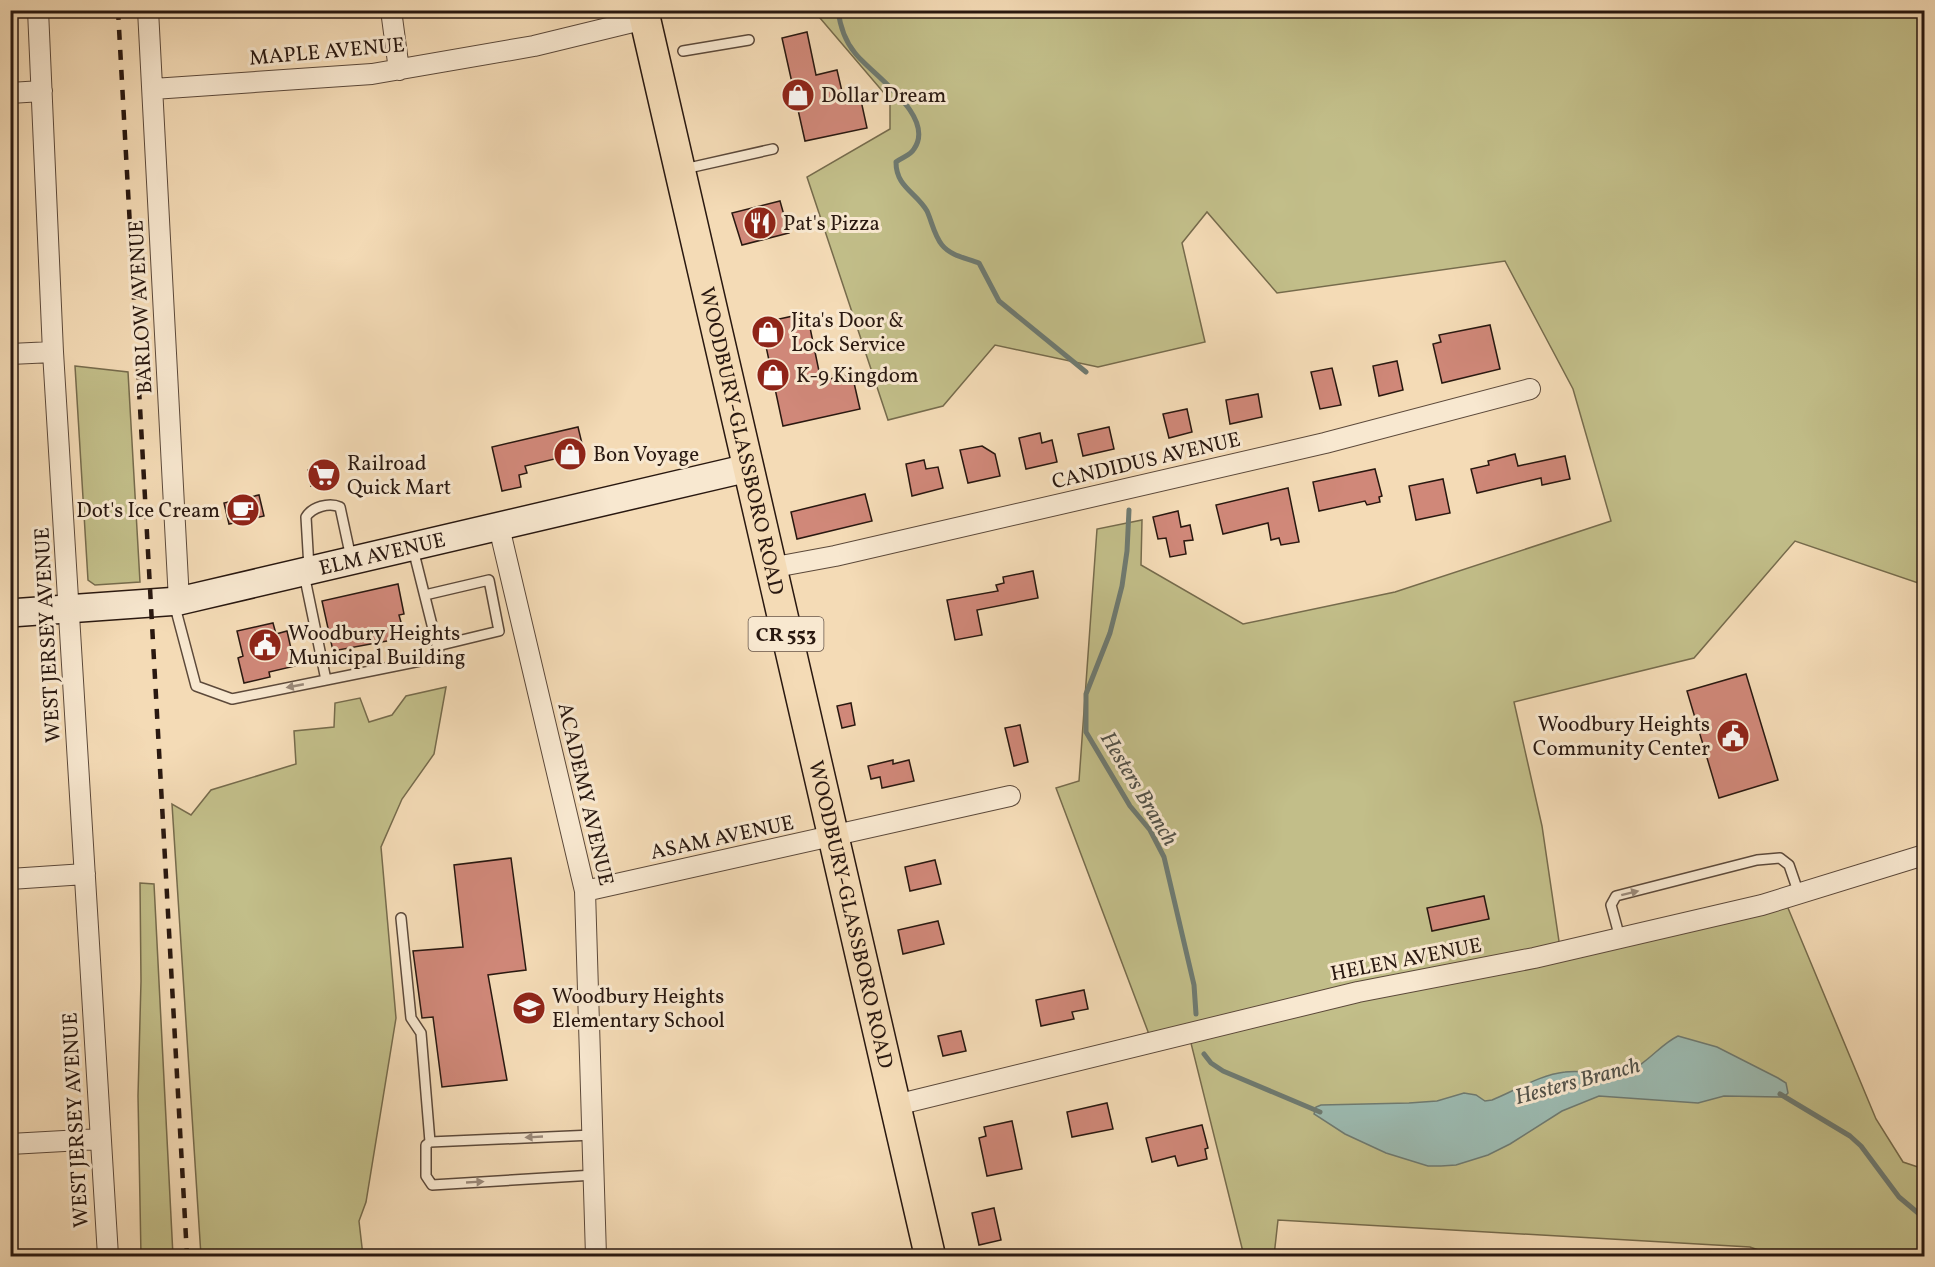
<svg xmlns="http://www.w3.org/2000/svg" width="1935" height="1267" font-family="Vollkorn,serif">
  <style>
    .green { fill: #c2be89; stroke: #766b4c; stroke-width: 1.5 }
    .water { fill: #9cbbb2; stroke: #6e7a71; stroke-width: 1.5 }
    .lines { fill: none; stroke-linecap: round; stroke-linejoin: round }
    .stream { stroke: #6e7a71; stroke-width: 5 }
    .building { fill: #d08879; stroke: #291810; stroke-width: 1.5 }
    .service-casing { stroke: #5c493a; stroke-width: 12 }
    .minor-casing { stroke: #5c493a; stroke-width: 22 }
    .secondary-casing { stroke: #291810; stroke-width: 30 }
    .primary-casing { stroke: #291810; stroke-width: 33 }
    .service { stroke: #f8e8d0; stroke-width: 9 }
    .minor { stroke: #f8e8d0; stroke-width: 20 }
    .secondary { stroke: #f8e8d0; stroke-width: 27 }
    .primary { stroke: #f4dbb6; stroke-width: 30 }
    .rail { stroke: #291810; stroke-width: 4.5; stroke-dasharray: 10 10; stroke-linecap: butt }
    .oneway { fill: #9b8a7a }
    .labels { text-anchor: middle; stroke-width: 6; stroke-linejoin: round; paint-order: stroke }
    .shield { fill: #f8e8d0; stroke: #67564a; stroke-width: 1.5 }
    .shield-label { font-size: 20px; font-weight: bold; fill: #291810 }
    .street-label { font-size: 21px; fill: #291810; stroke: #f8e8d0 }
    .poi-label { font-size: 21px; fill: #291810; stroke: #f8e8d0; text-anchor: start }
    .water-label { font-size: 22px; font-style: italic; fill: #515149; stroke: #f8e8d0 }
  </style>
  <rect width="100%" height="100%" fill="#f4dbb6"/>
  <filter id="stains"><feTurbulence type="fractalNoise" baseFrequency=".00333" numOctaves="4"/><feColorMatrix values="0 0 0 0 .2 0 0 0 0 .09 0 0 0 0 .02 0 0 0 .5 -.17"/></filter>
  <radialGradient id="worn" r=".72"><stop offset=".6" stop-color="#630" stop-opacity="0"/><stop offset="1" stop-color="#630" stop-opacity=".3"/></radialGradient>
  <path class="green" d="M814,11H1924V585L1795,541L1694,658L1514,702L1542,826L1560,948L1783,896L1876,1119L1903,1162L1924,1169V1256H1775L1750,1247L1278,1220L1274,1256H1244L1188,1031L1150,1037L1056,788L1079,781L1097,529L1142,520L1141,565L1243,624L1395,592L1611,521L1573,389L1505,261L1277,293L1207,212L1182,243L1205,342L1098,367L995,345L943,406L888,420L807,177L890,129V100Z
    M75,366L128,372L140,582L95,585L88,580Z
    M446,687L434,754L402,799L381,847L396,1018L366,1202L359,1221L363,1256H201L172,804L191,815L211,790L296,764L294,731L334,727L335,703L360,698L369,722L392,715L406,696Z
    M140,883L154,884L173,1256H141L138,1096L141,981Z"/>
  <path class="water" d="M1678,1036L1717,1047L1778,1078L1786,1083L1788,1093L1784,1097L1724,1096L1698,1103L1599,1096L1562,1111L1510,1144L1488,1155L1456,1165L1441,1166H1428L1386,1153L1345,1134L1314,1114L1316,1107L1321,1105L1409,1103L1437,1101L1464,1093L1476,1095L1485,1101L1492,1100C1517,1090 1539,1075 1565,1072C1585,1069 1605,1077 1625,1072C1646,1066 1659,1045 1678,1036Z"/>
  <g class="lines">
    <path class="stream" d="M838,10C840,26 845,41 855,53C871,74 937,116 914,149C910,156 902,157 896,162C896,187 916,192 927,211C932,222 934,235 942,245C951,256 966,258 979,263L999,301L1086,372
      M1129,510L1127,551L1122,586L1110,633L1086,694V732L1130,806L1150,830L1164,857L1194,985L1196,1014
      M1204,1054L1211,1063L1223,1071L1320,1112
      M1780,1094L1850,1136L1861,1146L1899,1197L1924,1218"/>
  </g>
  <path class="building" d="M807,32L816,75L837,70L844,100L860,96L867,128L805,141L782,38Z
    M780,201L789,233L742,245L732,213Z
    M807,313L821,381L852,374L860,409L783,426L761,323Z
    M1490,325L1500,369L1442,383L1433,344L1441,342L1439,335Z
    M1397,361L1403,390L1379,396L1373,366Z
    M1332,368L1341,405L1320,409L1311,372Z
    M1258,394L1262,417L1230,424L1226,400Z
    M1187,409L1192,432L1169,438L1163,414Z
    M578,427L584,452L525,466L527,473L519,475L521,487L502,491L492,447Z
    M1109,427L1114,449L1083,456L1078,434Z
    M1040,433L1042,443L1052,440L1057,462L1026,469L1019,438Z
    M982,446L995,454L1000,476L968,483L960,450Z
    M1515,454L1518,466L1565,456L1570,479L1542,485L1541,478L1477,493L1471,469L1489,465L1488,461Z
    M924,460L926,469L938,467L943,488L912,496L906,464Z
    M336,464L339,480L311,486L308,470Z
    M1375,469L1382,496L1379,497L1380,502L1367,505L1365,501L1319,511L1313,482Z
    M1443,479L1450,513L1416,520L1409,486Z
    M1288,488L1299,542L1281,545L1279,538L1271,540L1268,523L1223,534L1216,505Z
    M865,494L872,521L797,539L791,512Z
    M259,495L264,516L229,524L224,503Z
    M1178,511L1181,527L1190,525L1193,540L1184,541L1186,554L1170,557L1166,538L1158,539L1153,517Z
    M1033,571L1038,598L977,610L982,635L955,640L947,600L998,591L996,585L1004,583L1003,577Z
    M398,584L404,614L399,615L402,626L399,635L387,641L333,651L322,601Z
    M273,623L276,634L287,631L295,666L269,672L270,677L244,683L238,658L243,656L237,631Z
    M1746,674L1778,780L1719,798L1687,691Z
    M851,703L855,725L842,728L837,706Z
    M1020,725L1028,762L1014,766L1005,728Z
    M893,760V764L909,760L914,781L882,788L880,777L871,779L868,766Z
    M511,858L526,970L488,975L507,1080L442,1087L433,1017L422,1018L413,951L463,947L454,865Z
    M935,860L941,884L910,891L905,867Z
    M1484,896L1489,919L1432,931L1427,908Z
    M938,921L944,944L903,954L898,930Z
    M1084,990L1088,1009L1072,1012L1074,1019L1041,1026L1036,1000Z
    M961,1031L966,1051L943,1056L938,1036Z
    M1107,1103L1113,1129L1072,1137L1067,1112Z
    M1012,1121L1022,1169L987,1176L979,1138L986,1136L984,1127Z
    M1202,1125L1208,1148L1205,1149L1207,1159L1178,1166L1175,1156L1152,1162L1146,1138Z
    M994,1208L1001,1240L979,1245L972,1213Z"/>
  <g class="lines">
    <g class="service-casing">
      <path id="service" d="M683,51L749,40
        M684,169L773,149
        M309,568L306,517C312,507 329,502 340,507L351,558
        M425,595L489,580L499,631L437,646
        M174,603L196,686L232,699L326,680L304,574
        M326,680L440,657L413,549
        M401,918L411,1018L421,1033L430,1142
        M1620,938L1611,905L1616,896L1757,860L1780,858L1789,865L1799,894
        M593,1135L430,1142L426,1145V1176L432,1185L594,1175"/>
    </g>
    <g class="minor-casing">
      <path id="minor" d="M38,10L53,352L108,1256
        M148,10L179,601
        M391,10L399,70
        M153,89L372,74L534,46L645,19
        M10,93L42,91
        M10,354L53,352
        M499,527L585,891L596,1256
        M770,568L835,556L1325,443L1530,389
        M10,879L85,874
        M585,891L1010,796
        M896,1105L1358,992L1534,958L1762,905L1924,855
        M10,1144L100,1139"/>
    </g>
    <g class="secondary-casing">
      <g id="secondary">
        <path id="s1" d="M10,613L179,601L748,468"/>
      </g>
    </g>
    <g class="primary-casing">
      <g id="primary">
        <path id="s2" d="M643,10L930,1256"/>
      </g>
    </g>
    <use href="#service" class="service"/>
    <use href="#minor" class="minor"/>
    <use href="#secondary" class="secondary"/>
    <use href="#primary" class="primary"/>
    <path class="rail" d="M118,10L187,1256"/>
  </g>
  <defs><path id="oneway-solid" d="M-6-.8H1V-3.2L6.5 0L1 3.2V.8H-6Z" transform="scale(1.5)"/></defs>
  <g class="oneway">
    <use href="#oneway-solid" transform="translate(295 686) rotate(169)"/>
    <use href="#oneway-solid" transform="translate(1630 893) rotate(-14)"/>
    <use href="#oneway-solid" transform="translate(534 1137) rotate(177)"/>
    <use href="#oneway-solid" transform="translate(475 1182) rotate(-3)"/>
  </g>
  <defs>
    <g id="shop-disc" transform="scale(1.725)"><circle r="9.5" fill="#8f2418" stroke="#f8e8d0"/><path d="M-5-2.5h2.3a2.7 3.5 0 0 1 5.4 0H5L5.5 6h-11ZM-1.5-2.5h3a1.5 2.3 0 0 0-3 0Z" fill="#fff"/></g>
    <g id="restaurant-disc" transform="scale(1.725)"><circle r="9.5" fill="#8f2418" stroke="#f8e8d0"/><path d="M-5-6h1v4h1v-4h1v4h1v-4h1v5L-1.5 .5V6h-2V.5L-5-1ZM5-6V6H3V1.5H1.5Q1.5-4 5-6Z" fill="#fff"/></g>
    <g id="supermarket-disc" transform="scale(1.725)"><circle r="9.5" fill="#8f2418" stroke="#f8e8d0"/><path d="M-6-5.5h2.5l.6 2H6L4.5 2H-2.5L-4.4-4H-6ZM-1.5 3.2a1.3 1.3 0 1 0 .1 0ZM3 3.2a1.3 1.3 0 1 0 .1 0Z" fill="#fff"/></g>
    <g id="cafe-disc" transform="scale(1.725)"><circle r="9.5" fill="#8f2418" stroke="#f8e8d0"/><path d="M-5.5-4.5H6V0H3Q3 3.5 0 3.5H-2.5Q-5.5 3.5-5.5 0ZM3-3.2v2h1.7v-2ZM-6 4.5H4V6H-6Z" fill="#fff"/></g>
    <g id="civic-disc" transform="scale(1.725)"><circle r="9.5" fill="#8f2418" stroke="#f8e8d0"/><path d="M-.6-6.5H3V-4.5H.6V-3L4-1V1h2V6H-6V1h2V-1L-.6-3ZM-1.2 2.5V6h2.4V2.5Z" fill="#fff"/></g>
    <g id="school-disc" transform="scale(1.725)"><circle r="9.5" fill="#8f2418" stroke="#f8e8d0"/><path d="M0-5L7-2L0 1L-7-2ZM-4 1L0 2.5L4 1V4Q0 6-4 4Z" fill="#fff"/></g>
  </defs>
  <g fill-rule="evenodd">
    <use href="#shop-disc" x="798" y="95"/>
    <use href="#restaurant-disc" x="760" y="223"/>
    <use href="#shop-disc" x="768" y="332"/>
    <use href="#shop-disc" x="773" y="375"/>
    <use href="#shop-disc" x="570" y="454"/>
    <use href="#supermarket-disc" x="324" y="475"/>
    <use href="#cafe-disc" x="243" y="510"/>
    <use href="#civic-disc" x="265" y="645"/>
    <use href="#civic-disc" x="1733" y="736"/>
    <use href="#school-disc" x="529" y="1008"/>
  </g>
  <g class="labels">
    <rect class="shield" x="748.5" y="617" width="75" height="34" rx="4.5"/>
    <g class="shield-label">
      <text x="786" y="641">CR 553</text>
    </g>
    <g class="street-label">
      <text transform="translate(327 51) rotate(-5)" y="7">MAPLE AVENUE</text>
      <text transform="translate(140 307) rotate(-93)" y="7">BARLOW AVENUE</text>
      <text dy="7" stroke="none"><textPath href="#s2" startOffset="442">WOODBURY-GLASSBORO ROAD</textPath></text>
      <text transform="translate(1146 460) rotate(-13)" y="7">CANDIDUS AVENUE</text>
      <text dy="7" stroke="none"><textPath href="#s1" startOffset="378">ELM AVENUE</textPath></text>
      <text transform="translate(47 635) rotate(-93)" y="7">WEST JERSEY AVENUE</text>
      <text transform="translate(586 794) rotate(77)" y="7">ACADEMY AVENUE</text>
      <text transform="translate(722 837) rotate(-12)" y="7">ASAM AVENUE</text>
      <text dy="7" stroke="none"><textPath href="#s2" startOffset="928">WOODBURY-GLASSBORO ROAD</textPath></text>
      <text transform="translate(1406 959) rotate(-11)" y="7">HELEN AVENUE</text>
      <text transform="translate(75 1120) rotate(-93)" y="7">WEST JERSEY AVENUE</text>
    </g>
    <g class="poi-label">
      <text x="821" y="102">Dollar Dream</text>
      <text x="783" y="230">Pat's Pizza</text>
      <text x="791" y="327">Jita's Door &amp;<tspan x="791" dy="24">Lock Service</tspan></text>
      <text x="796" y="382">K-9 Kingdom</text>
      <text x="593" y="461">Bon Voyage</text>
      <text x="347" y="470">Railroad<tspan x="347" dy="24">Quick Mart</tspan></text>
      <text x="220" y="517" text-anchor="end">Dot's Ice Cream</text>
      <text x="288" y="640">Woodbury Heights<tspan x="288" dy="24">Municipal Building</tspan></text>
      <text x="1710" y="731" text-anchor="end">Woodbury Heights<tspan x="1710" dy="24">Community Center</tspan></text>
      <text x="552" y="1003">Woodbury Heights<tspan x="552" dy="24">Elementary School</tspan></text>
    </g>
    <g class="water-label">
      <text transform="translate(1140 788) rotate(59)" y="8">Hesters Branch</text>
      <text transform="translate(1577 1080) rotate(-15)" y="8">Hesters Branch</text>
    </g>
  </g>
  <rect width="1935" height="1267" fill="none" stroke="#f4dbb6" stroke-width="36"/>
  <rect x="12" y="12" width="1911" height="1243" fill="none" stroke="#291810" stroke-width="3"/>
  <rect x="18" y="18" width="1899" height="1231" fill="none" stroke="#291810" stroke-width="1.5"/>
  <rect width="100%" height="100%" filter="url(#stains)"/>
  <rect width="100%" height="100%" fill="url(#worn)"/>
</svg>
